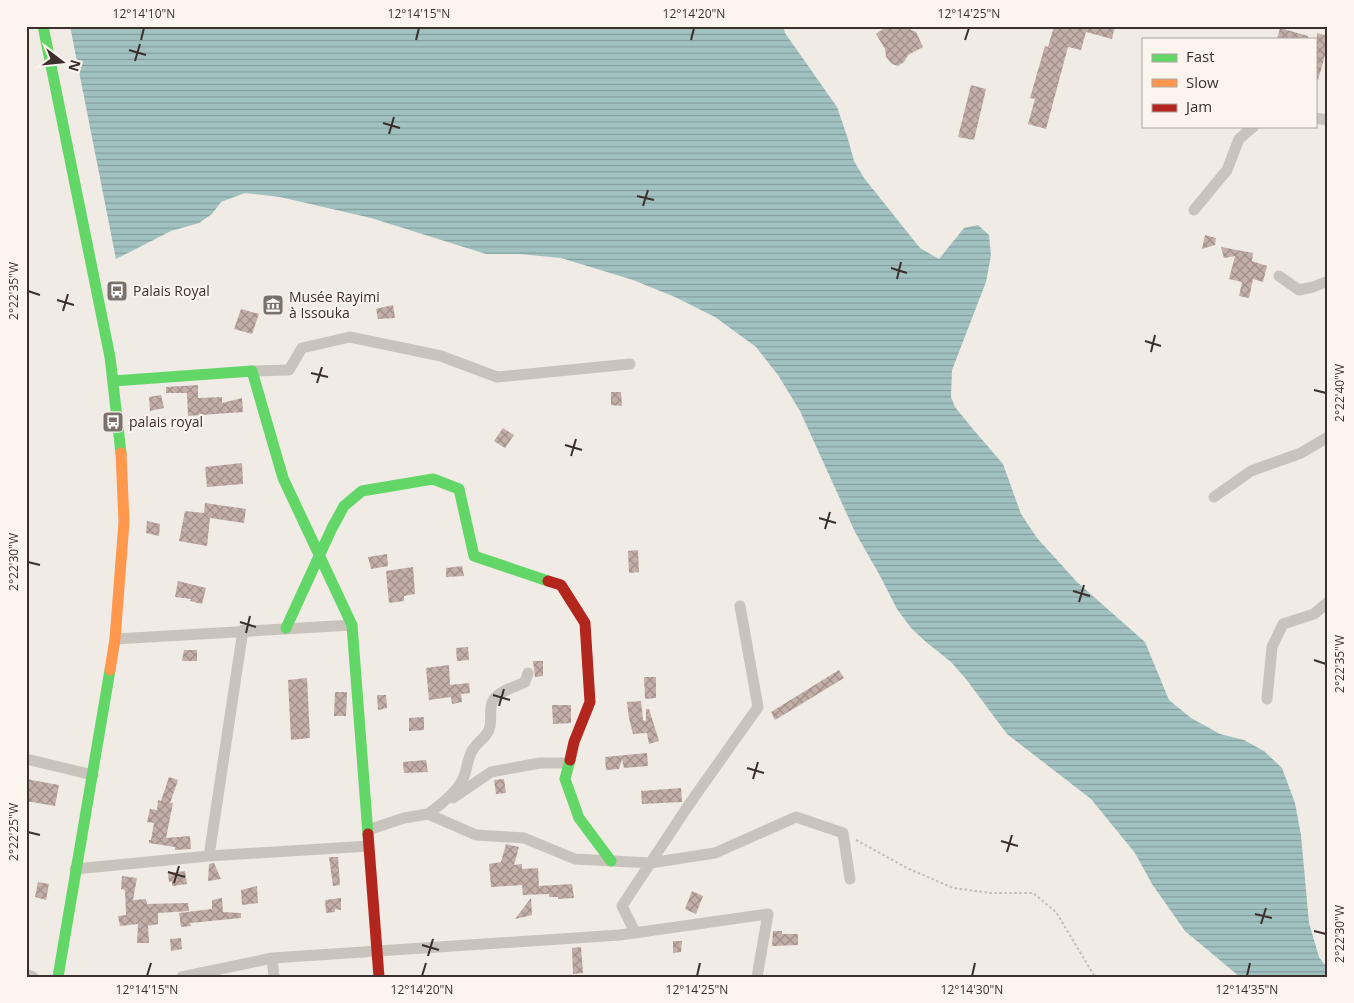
<svg xmlns="http://www.w3.org/2000/svg" width="1354" height="1003" font-family="'Open Sans',sans-serif">
  <style>
    .water { fill: url(#water-rules) }
    .building { fill: url(#building-cross-hatch) }
    .lines { fill: none; stroke-linecap: round; stroke-linejoin: round }
    .path { stroke: #c2bbb6; stroke-width: 2; stroke-dasharray: 2.5 2.5; stroke-linecap: butt }
    .street { stroke: #c9c3be; stroke-width: 11 }
    .fast { stroke: #63d668; stroke-width: 11 }
    .slow { stroke: #ff974d; stroke-width: 11 }
    .jam { stroke: #b3261e; stroke-width: 11 }
    .ticks { fill: none; stroke: #3b302b; stroke-width: 2 }
    .labels { text-anchor: middle; stroke-width: 4; stroke-linejoin: round; paint-order: stroke }
    .poi-label { font-size: 14px; fill: #3b302b; stroke: #fbf5ee; text-anchor: start }
    .neatline { fill: none; stroke: #3b302b; stroke-width: 2 }
    .ticks-label { font-size: 12px; text-anchor: middle; fill: #3b302b }
  </style>
  <defs>
    <pattern id="water-rules" width="6" height="5" patternUnits="userSpaceOnUse" patternTransform="scale(1.25)"><rect width="6" height="5" fill="#a1c2c1"/><path d="M0 2.5h6" fill="none" stroke="#849e9d"/></pattern>
    <pattern id="building-cross-hatch" width="8" height="8" patternUnits="userSpaceOnUse" patternTransform="scale(1.25)"><rect width="8" height="8" fill="#c3afa7"/><path d="M0 0l8 8M0 8l8-8" fill="none" stroke="#a08f88"/></pattern>
  </defs>
  <rect width="100%" height="100%" fill="#f0ebe5"/>
  <path class="water" d="M70,26H783L785,33L837,107L848,139L854,161L864,178L920,248L939,259L964,228L978,225L989,235L991,255L986,282L952,370L951,397L955,407L972,428L1003,464L1021,514L1037,538L1077,582L1145,642L1169,700L1191,718L1220,734L1244,740L1264,751L1282,768L1295,803L1301,835L1309,923L1319,957L1328,969V977H1240L1185,931L1152,884L1135,853L1091,799L1007,734L966,679L951,662L926,642L911,628L897,609L879,574L855,532L800,411L778,375L756,347L715,317L675,297L633,280L561,258L520,254H486L371,218L280,197L245,193L221,202L212,214L199,223L171,231L116,259Z"/>
  <path class="building" d="M887,26H903L916,32L923,47L908,55L904,62L898,66L892,64L886,57L885,49L876,34Z
    M1054,26H1115L1112,39L1086,32L1081,50L1068,47L1046,129L1028,124L1035,99L1030,98L1045,46L1048,47Z
    M1280,28L1308,36V39H1277Z
    M1317,33L1328,36V45L1318,80L1315,79Z
    M971,85L986,89L974,140L958,137Z
    M1205,235L1216,238L1215,245L1202,249Z
    M1221,247L1253,253L1252,261L1267,266L1263,282L1253,279L1249,298L1239,296L1242,282L1229,279L1235,256L1224,258Z
    M393,305L395,318L378,319L376,309Z
    M241,309L259,314L252,334L234,329Z
    M198,385V398L222,397V403L242,398L243,412L188,416L187,393H166V387Z
    M611,392H621L622,406L611,405Z
    M161,395L164,408L150,411L149,397Z
    M503,428L514,435L505,448L494,441Z
    M242,463L243,484L207,487L205,467Z
    M205,503L246,509L244,523L210,518L207,546L179,541L185,511L204,513Z
    M147,521L160,524L159,536L146,533Z
    M638,550L639,572L629,573L628,551Z
    M387,554L388,566L371,569L368,557Z
    M462,566L464,576L446,577V568Z
    M413,567L415,594L404,596V601L389,603L386,571Z
    M178,581L206,588L202,604L190,601L191,599L175,597Z
    M468,647L469,660L457,661L456,648Z
    M184,650H197V661H182Z
    M533,661H543V676L535,677Z
    M449,665L450,685L469,683L470,693L461,694L462,702L452,704L451,697L429,700L426,668Z
    M839,670L844,678L775,720L771,712Z
    M644,677H656V698L645,699Z
    M307,678L310,738L291,740L288,680Z
    M335,692H347L346,716H334Z
    M377,695H386L387,708L378,710Z
    M641,701L643,720L646,721V709H649L659,741L649,744L647,733L633,734L629,718L627,702Z
    M552,705H571V723L553,724Z
    M424,717V730L409,731V718Z
    M647,753L648,766L624,768L622,759L619,769L606,770L605,757Z
    M426,760L428,772L404,773L403,762Z
    M169,777L178,780L170,803H173L166,838L190,836L191,849L175,850V847L149,843V840H151L154,823L147,822L150,809L157,810L158,800L161,801Z
    M26,779L59,785L55,806L26,801Z
    M504,779L506,793L496,794L494,780Z
    M681,788L682,802L642,804L641,791Z
    M506,844L519,847L514,865L522,864V869L538,868L539,886L572,884L574,898L558,899V897H549V894L523,895L522,885L491,887L489,864L501,862Z
    M329,857H338L340,885L333,886Z
    M214,863L221,879L208,881L209,864Z
    M185,871L187,884L172,886V881L169,882L168,873Z
    M122,876L137,878L133,900L146,899L147,904L188,903L189,911L158,913V924L148,926L149,943H137L138,924L120,926L118,916L126,915L125,890L121,889Z
    M38,882L49,884L46,900L35,897Z
    M257,886L258,903L242,905L241,890Z
    M692,891L703,896L696,914L685,909Z
    M222,898L223,912L241,913V918L190,923L191,926L181,927L179,913L212,909V900Z
    M341,898V910L335,909V912L326,913L325,900Z
    M531,898L532,915L515,919Z
    M773,931H782V934H798V945L772,946Z
    M181,938L182,949L171,951L170,939Z
    M673,941H682L681,952L673,953Z
    M581,947L583,973L573,974L572,948Z"/>
  <g class="lines">
    <path class="path" d="M856,840L907,868L953,888L991,893H1033L1056,912L1095,977"/>
    <path class="street" d="M1315,118L1328,120
      M1194,210L1227,170L1239,139L1254,126
      M1279,276L1299,290L1313,287L1328,281
      M252,371L289,370L302,348L350,337L441,356L497,377L630,364
      M1214,497L1251,471L1301,453L1328,437
      M115,639L352,625
      M1267,699L1272,647L1283,624L1314,614L1328,602
      M26,759L93,775
      M453,798L491,772L540,763H569
      M428,814C441,804 455,794 463,779C467,771 467,761 471,753C475,744 483,740 488,732C494,722 487,709 494,699C501,690 515,687 525,682L528,673
      M368,830L404,818L428,814L476,835L524,838L575,859L650,863L715,853L796,817L843,833L850,879
      M209,856L243,630
      M75,869L209,856L369,846
      M635,932L622,906L688,806L758,707L740,606
      M272,958L274,977
      M26,974L33,977
      M182,977L272,958L620,935L768,914L757,977"/>
    <path class="fast" d="M43,26L110,357L121,453
      M113,381L252,371L283,478L352,625L368,834
      M286,628L332,528L344,506L362,491L433,479L459,489L474,556L548,581
      M570,760L565,779L579,818L611,861
      M58,977L110,670"/>
    <path class="slow" d="M110,670L115,639L124,522L121,453"/>
    <path class="jam" d="M548,581L561,585L585,623L590,702L574,742L570,760
      M368,834L379,977"/>
  </g>
  <path class="ticks" d="M141,40L144,28M416,40L419,28M691,40L694,28M965,40L969,28M129,50L146,55M135,61L140,44M383,123L400,128M389,134L394,117M637,196L654,200M643,206L648,190M891,268L907,273M897,279L901,262M28,291L40,295M57,300L74,305M63,311L68,294M1145,341L1161,346M1151,352L1155,335M311,373L328,377M317,383L322,367M1314,390L1326,393M565,445L582,450M571,456L576,439M819,518L836,523M825,529L830,512M28,562L40,565M1073,591L1090,596M1079,602L1084,585M240,622L256,627M246,633L250,616M1314,660L1326,664M493,695L510,700M499,706L504,689M747,768L764,773M753,779L758,762M28,832L40,835M1001,841L1018,846M1007,852L1012,835M168,872L185,877M174,883L179,866M1255,914L1272,918M1261,924L1266,908M1314,931L1326,934M422,945L439,950M428,956L433,939M147,976L151,963M422,976L426,963M697,976L700,963M972,976L975,963M1247,976L1250,963"/>
  <defs>
    <g id="bus-square" transform="scale(1.125)"><rect x="-9" y="-9" width="18" height="18" rx="4" fill="#7a716c" stroke="#fbf5ee"/><path d="M-5-6H5V4H4V6H2V4H-2V6H-4V4H-5ZM-3.5-4V0h7V-4ZM-3.5 1.2v1.5H-2V1.2ZM2 1.2v1.5H3.5V1.2Z" fill="#fff"/></g>
    <g id="museum-square" transform="scale(1.125)"><rect x="-9" y="-9" width="18" height="18" rx="4" fill="#7a716c" stroke="#fbf5ee"/><path d="M0-6L6-3V-2H-6V-3ZM-5-1h2V3h-2ZM-1-1h2V3h-2ZM3-1h2V3H3ZM-6 4H6V6H-6Z" fill="#fff"/></g>
  </defs>
  <g fill-rule="evenodd">
    <use href="#bus-square" x="117" y="291"/>
    <use href="#museum-square" x="273" y="305"/>
    <use href="#bus-square" x="113" y="422"/>
  </g>
  <g class="labels">
    <g class="poi-label">
      <text x="133" y="296">Palais Royal</text>
      <text x="289" y="302">Musée Rayimi<tspan x="289" dy="16">à Issouka</tspan></text>
      <text x="129" y="427">palais royal</text>
    </g>
  </g>
  <rect width="1354" height="1003" fill="none" stroke="#fbf5ee" stroke-width="55"/>
  <rect x="1142" y="38" width="175" height="90" fill="#fbf5ee" stroke="#aea6a0"/>
  <rect x="1152" y="54" width="25" height="8" fill="#63d668" stroke="#aea6a0"/>
  <text x="1186" y="62" font-size="15" fill="#3b302b">Fast</text>
  <rect x="1152" y="79" width="25" height="8" fill="#ff974d" stroke="#aea6a0"/>
  <text x="1186" y="88" font-size="15" fill="#3b302b">Slow</text>
  <rect x="1152" y="104" width="25" height="8" fill="#b3261e" stroke="#aea6a0"/>
  <text x="1186" y="112" font-size="15" fill="#3b302b">Jam</text>
  <g transform="translate(62 62) rotate(106)" stroke="#fbf5ee" stroke-width="4" paint-order="stroke">
  <path d="M0-4L9 19L0 12L-9 19Z" fill="#3b302b"/>
  <text y="-8" font-size="14" font-weight="bold" text-anchor="middle" fill="#3b302b">N</text>
  </g>
  <rect x="28" y="28" width="1298" height="948" class="neatline"/>
  <g class="ticks-label">
    <text x="144" y="18">12°14'10"N</text>
    <text x="419" y="18">12°14'15"N</text>
    <text x="694" y="18">12°14'20"N</text>
    <text x="969" y="18">12°14'25"N</text>
    <text transform="translate(14 291) rotate(-90)" y="4">2°22'35"W</text>
    <text transform="translate(1340 393) rotate(-90)" y="4">2°22'40"W</text>
    <text transform="translate(14 562) rotate(-90)" y="4">2°22'30"W</text>
    <text transform="translate(1340 664) rotate(-90)" y="4">2°22'35"W</text>
    <text transform="translate(14 832) rotate(-90)" y="4">2°22'25"W</text>
    <text transform="translate(1340 934) rotate(-90)" y="4">2°22'30"W</text>
    <text x="147" y="994">12°14'15"N</text>
    <text x="422" y="994">12°14'20"N</text>
    <text x="697" y="994">12°14'25"N</text>
    <text x="972" y="994">12°14'30"N</text>
    <text x="1247" y="994">12°14'35"N</text>
  </g>
</svg>
